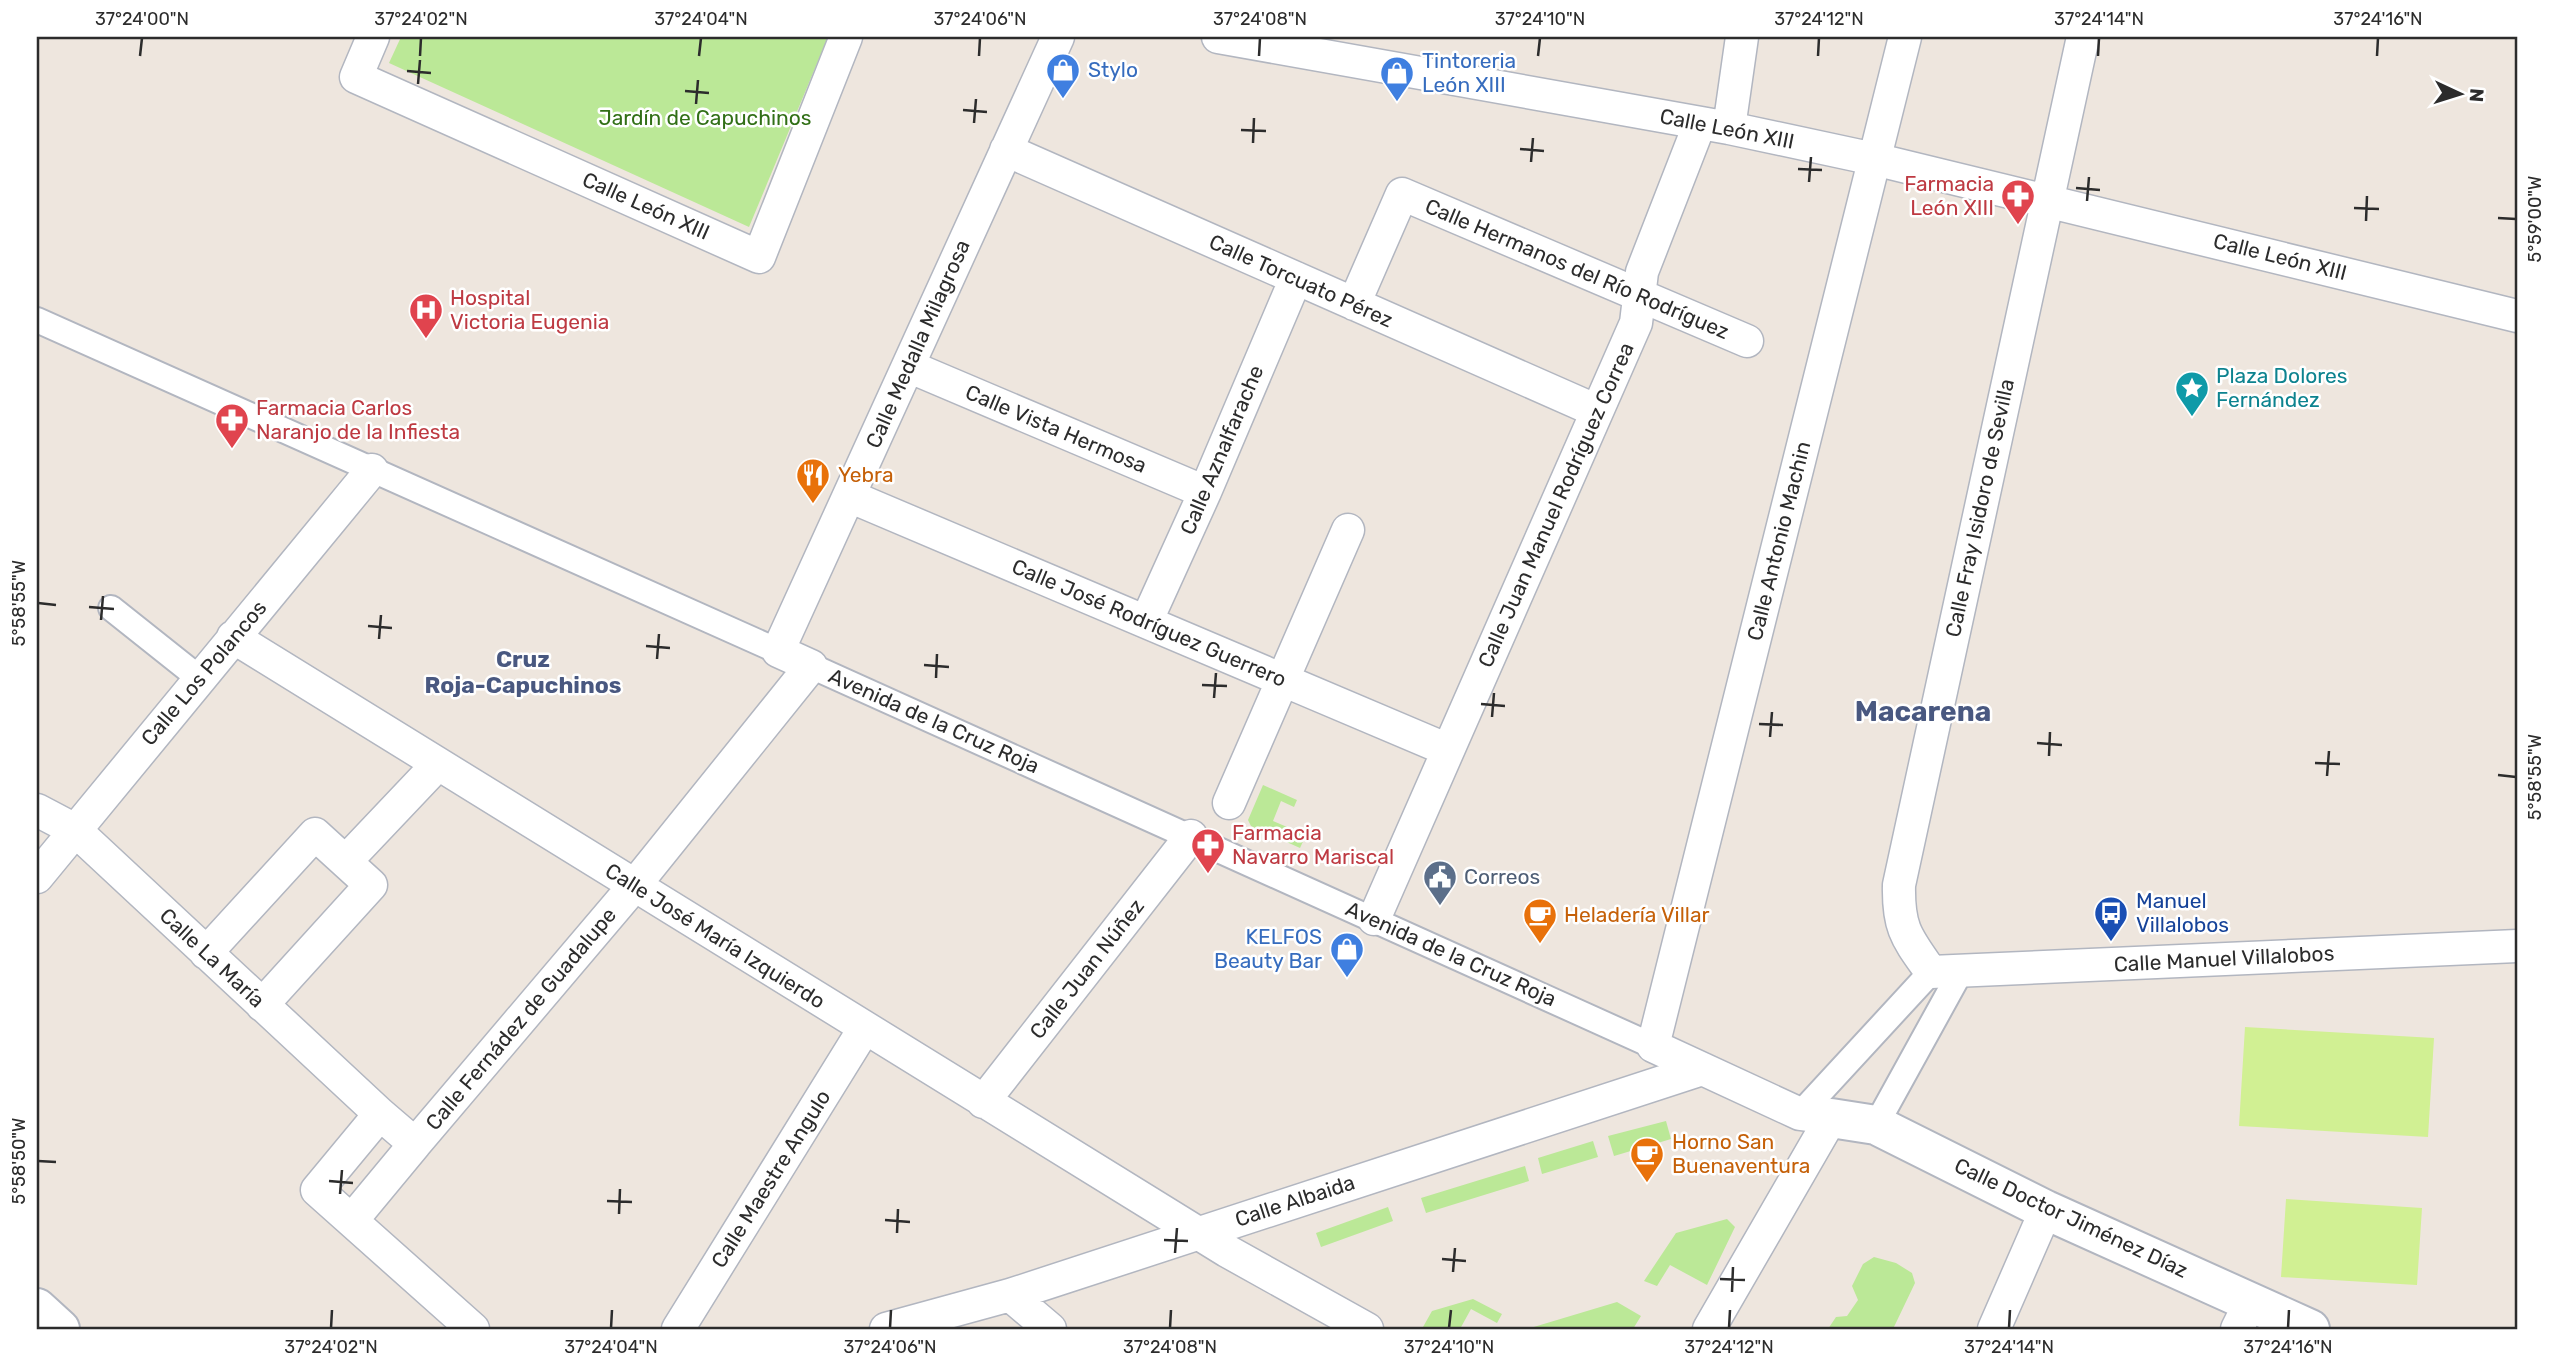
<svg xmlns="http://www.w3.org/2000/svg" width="2554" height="1366" font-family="Rubik,sans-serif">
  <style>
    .green { fill: #bbe897 }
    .pitch { fill: #d1f093 }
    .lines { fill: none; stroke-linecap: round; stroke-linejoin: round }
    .pedestrian-casing { stroke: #b2b6c0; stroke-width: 28 }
    .minor-casing { stroke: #b2b6c0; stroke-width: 35 }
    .tertiary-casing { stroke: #b2b6c0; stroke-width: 42 }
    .pedestrian { stroke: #fff; stroke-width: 24 }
    .minor { stroke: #fff; stroke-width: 32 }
    .tertiary { stroke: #fff; stroke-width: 38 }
    .ticks { fill: none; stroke: #2c2c2c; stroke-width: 2.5 }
    .labels { text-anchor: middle; stroke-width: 5; stroke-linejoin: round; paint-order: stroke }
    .shop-label { font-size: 21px; fill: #366cbe; stroke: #fff; text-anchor: start }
    .park-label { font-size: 21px; fill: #316f16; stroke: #fff }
    .street-label { font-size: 21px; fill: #2c2c2c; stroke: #fff }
    .health-label { font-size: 21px; fill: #be3a42; stroke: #fff; text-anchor: start }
    .culture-label { font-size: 21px; fill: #0d838f; stroke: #fff; text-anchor: start }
    .food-label { font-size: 21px; fill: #c56008; stroke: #fff; text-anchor: start }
    .service-label { font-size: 21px; fill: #4e5e75; stroke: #fff; text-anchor: start }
    .transit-label { font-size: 21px; fill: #164399; stroke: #fff; text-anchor: start }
    .neighbourhood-label { font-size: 23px; font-weight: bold; fill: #495880; stroke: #fff }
    .district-label { font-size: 28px; font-weight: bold; fill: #495880; stroke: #fff }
    .neatline { fill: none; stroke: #2c2c2c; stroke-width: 2.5 }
    .ticks-label { font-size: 18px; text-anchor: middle; fill: #2c2c2c }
  </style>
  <rect width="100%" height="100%" fill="#eee6de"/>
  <path class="green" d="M401,37H828L749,227L389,63Z
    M1263,785L1297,800L1294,807L1281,801L1273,821L1306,835L1300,848L1251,826L1248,820Z
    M1666,1121L1671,1139L1614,1156L1608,1136Z
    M1593,1141L1598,1157L1542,1174L1538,1158Z
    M1525,1166L1529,1181L1426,1213L1421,1198Z
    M1388,1207L1393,1221L1321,1247L1316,1233Z
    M1727,1219L1735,1227L1707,1285L1670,1265L1657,1286L1644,1281L1676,1233Z
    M1874,1257L1896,1263L1912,1273L1915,1283L1893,1329H1828L1836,1317L1847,1316L1858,1300L1852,1286L1863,1264Z
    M1473,1299L1502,1314L1497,1323L1471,1309L1460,1329H1426L1423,1327L1432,1311Z
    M1617,1302L1641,1316L1633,1329H1527Z"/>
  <path class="pitch" d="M2245,1027L2434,1038L2428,1137L2239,1126Z
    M2286,1199L2422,1208L2417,1285L2281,1277Z"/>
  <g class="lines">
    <g class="pedestrian-casing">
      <path id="pedestrian" d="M37,320L778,651
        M111,608L199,678
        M811,666L1653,1046
        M1800,1114L1931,972
        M1876,1125L1961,971"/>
    </g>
    <g class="minor-casing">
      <path id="minor" d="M373,37L356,77L759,257L846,37
        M1218,37L1729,128L1874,159L2517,316
        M2083,37L1899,885C1898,929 1907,938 1931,972L2517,946
        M1729,128L1742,37
        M1006,150L1597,411
        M1354,304L1402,194L1747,341
        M908,366L1205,492
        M849,496L1448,750
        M1146,622L1205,492L1296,278
        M233,637L1227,1251L1367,1329
        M1229,803L1348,530
        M37,810L75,830L380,1114L415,1144L352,1220
        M346,861L438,764
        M37,877L372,470
        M1374,919L1636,323L1642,272L1700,123
        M206,953L315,834L371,885L262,1005
        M983,1102L1191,836
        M380,1114L317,1190L473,1329
        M415,1144L634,886L811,666L778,651L1058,37
        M1010,1295L1050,1329
        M678,1329L864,1029
        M886,1329L1010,1295L1702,1069
        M1709,1329L1831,1118L1800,1114L1653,1046L1905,37
        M1994,1329L2046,1210
        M2237,1329L2251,1301"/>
    </g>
    <g class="tertiary-casing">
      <path id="tertiary" d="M1831,1118L1876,1125L2046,1210L2310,1329
        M37,1308L60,1329"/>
    </g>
    <use href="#pedestrian" class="pedestrian"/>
    <use href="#minor" class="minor"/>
    <use href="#tertiary" class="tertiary"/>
  </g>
  <path class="ticks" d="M140,56L142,38M420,56L421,38M699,56L701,38M979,56L980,38M1259,56L1260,38M1538,56L1540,38M1818,56L1819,38M2098,56L2099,38M2377,56L2378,38M407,71L431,73M418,84L420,60M685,91L709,93M696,104L698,80M963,110L987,112M974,123L976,99M1241,130L1266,131M1253,143L1254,118M1520,149L1544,151M1531,162L1533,138M1798,169L1822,170M1809,182L1811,157M2076,188L2100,190M2087,201L2089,177M2354,208L2379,209M2498,218L2516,219M2366,221L2367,196M38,603L56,605M89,607L114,609M101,620L103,596M368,626L392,628M379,639L381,615M646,646L670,648M657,659L659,634M924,665L949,667M936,678L937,654M1202,685L1227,686M1214,698L1216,673M1481,704L1505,706M1492,717L1494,693M1759,724L1783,725M1770,737L1772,712M2037,743L2062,745M2049,756L2050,732M2315,763L2340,764M2498,775L2516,777M2327,776L2329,751M38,1161L56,1162M329,1181L353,1183M340,1194L342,1170M607,1201L632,1202M619,1214L620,1189M885,1220L910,1222M897,1233L898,1209M1164,1240L1188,1241M1175,1253L1177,1228M1442,1259L1466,1261M1453,1272L1455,1248M1720,1279L1745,1280M1732,1292L1733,1267M331,1328L332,1310M611,1328L612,1310M890,1328L891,1310M1170,1328L1171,1310M1449,1328L1451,1310M1729,1328L1730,1310M2009,1328L2010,1310M2288,1328L2289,1310"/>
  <defs>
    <g id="shop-pin" transform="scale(1.75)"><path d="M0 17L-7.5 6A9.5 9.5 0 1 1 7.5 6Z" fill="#3f7fe0" stroke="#fff"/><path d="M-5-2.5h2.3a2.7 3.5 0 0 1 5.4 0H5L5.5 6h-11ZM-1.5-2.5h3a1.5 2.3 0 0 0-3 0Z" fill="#fff"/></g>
    <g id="pharmacy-pin" transform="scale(1.75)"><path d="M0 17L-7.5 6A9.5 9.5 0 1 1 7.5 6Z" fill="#e0444e" stroke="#fff"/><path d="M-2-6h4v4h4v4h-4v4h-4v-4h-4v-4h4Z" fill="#fff"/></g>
    <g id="hospital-pin" transform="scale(1.75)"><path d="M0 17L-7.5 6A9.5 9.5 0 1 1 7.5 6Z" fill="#e0444e" stroke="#fff"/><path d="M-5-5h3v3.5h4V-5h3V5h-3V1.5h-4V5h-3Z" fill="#fff"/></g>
    <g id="sight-pin" transform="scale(1.75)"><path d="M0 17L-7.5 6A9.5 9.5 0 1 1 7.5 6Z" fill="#0f9aa8" stroke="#fff"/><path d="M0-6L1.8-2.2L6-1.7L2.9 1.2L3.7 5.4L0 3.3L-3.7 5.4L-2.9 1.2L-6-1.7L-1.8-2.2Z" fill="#fff"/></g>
    <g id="restaurant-pin" transform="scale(1.75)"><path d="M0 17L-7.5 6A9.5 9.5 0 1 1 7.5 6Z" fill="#e8710a" stroke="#fff"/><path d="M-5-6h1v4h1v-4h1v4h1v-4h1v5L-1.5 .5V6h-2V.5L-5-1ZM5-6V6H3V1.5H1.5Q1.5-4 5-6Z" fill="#fff"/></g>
    <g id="civic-pin" transform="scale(1.75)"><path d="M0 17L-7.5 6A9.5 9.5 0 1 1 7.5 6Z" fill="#5c6f8a" stroke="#fff"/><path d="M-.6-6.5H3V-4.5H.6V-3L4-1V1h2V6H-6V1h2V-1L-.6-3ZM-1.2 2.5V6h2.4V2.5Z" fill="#fff"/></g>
    <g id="bus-pin" transform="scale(1.75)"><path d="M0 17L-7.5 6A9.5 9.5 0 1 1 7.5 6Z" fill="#1a4fb4" stroke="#fff"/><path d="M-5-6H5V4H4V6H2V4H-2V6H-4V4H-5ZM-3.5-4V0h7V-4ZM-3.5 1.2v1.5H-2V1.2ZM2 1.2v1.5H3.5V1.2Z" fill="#fff"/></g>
    <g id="cafe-pin" transform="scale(1.75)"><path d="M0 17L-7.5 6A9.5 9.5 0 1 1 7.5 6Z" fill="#e8710a" stroke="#fff"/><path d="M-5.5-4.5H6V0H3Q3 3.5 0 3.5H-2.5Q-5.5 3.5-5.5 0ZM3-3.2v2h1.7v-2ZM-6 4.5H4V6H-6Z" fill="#fff"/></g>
  </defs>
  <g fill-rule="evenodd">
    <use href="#shop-pin" x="1063" y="70"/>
    <use href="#shop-pin" x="1397" y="73"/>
    <use href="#pharmacy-pin" x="2018" y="196"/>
    <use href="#hospital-pin" x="426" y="310"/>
    <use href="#sight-pin" x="2192" y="388"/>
    <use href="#pharmacy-pin" x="232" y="420"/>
    <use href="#restaurant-pin" x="813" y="475"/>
    <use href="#pharmacy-pin" x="1208" y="845"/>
    <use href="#civic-pin" x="1440" y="877"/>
    <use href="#bus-pin" x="2111" y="913"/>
    <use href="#cafe-pin" x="1540" y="915"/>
    <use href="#shop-pin" x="1347" y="949"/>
    <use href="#cafe-pin" x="1647" y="1154"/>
  </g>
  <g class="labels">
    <g class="shop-label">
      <text x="1422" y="68">Tintoreria<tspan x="1422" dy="24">León XIII</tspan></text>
      <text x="1088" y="77">Stylo</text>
      <text x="1322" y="944" text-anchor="end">KELFOS<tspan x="1322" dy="24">Beauty Bar</tspan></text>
    </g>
    <g class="park-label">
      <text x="705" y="125">Jardín de Capuchinos</text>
    </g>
    <g class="street-label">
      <text transform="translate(1727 129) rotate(11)" y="7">Calle León XIII</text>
      <text transform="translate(646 206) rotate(24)" y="7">Calle León XIII</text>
      <text transform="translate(2280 257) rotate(14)" y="7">Calle León XIII</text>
      <text transform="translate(1577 269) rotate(23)" y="7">Calle Hermanos del Río Rodríguez</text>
      <text transform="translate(1301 281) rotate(24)" y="7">Calle Torcuato Pérez</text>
      <text transform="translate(918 344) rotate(-66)" y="7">Calle Medalla Milagrosa</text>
      <text transform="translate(1056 429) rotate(23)" y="7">Calle Vista Hermosa</text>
      <text transform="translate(1222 450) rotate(-67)" y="7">Calle Aznalfarache</text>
      <text transform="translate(1556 505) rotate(-66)" y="7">Calle Juan Manuel Rodríguez Correa</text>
      <text transform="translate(1980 508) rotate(-78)" y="7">Calle Fray Isidoro de Sevilla</text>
      <text transform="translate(1779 541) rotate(-76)" y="7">Calle Antonio Machin</text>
      <text transform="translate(1149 623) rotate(23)" y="7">Calle José Rodríguez Guerrero</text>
      <text transform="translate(204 673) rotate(-50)" y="7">Calle Los Polancos</text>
      <text transform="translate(934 721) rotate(24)" y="7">Avenida de la Cruz Roja</text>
      <text transform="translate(715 936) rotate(32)" y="7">Calle José María Izquierdo</text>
      <text transform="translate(1451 954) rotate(24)" y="7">Avenida de la Cruz Roja</text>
      <text transform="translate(212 958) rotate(43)" y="7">Calle La María</text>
      <text transform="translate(2224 959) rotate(-3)" y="7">Calle Manuel Villalobos</text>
      <text transform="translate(1087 969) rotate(-52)" y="7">Calle Juan Núñez</text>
      <text transform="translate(521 1019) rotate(-50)" y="7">Calle Fernádez de Guadalupe</text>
      <text transform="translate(771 1179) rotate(-58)" y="7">Calle Maestre Angulo</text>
      <text transform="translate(1295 1201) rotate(-18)" y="7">Calle Albaida</text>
      <text transform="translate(2071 1218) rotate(25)" y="7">Calle Doctor Jiménez Díaz</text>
    </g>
    <g class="health-label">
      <text x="1994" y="191" text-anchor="end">Farmacia<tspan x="1994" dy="24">León XIII</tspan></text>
      <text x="450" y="305">Hospital<tspan x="450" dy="24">Victoria Eugenia</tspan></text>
      <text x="256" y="415">Farmacia Carlos<tspan x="256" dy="24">Naranjo de la Infiesta</tspan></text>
      <text x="1232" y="840">Farmacia<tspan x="1232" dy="24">Navarro Mariscal</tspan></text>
    </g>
    <g class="culture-label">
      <text x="2216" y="383">Plaza Dolores<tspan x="2216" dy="24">Fernández</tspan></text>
    </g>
    <g class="food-label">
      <text x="838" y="482">Yebra</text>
      <text x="1564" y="922">Heladería Villar</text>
      <text x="1672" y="1149">Horno San<tspan x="1672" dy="24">Buenaventura</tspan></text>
    </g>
    <g class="service-label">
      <text x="1464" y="884">Correos</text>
    </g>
    <g class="transit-label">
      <text x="2136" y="908">Manuel<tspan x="2136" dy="24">Villalobos</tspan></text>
    </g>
    <g class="neighbourhood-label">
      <text x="523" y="667">Cruz<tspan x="523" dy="26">Roja-Capuchinos</tspan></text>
    </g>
    <g class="district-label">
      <text x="1923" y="721">Macarena</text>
    </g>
  </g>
  <rect width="2554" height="1366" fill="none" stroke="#ffffff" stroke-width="77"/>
  <g transform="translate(2460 94) rotate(94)" stroke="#ffffff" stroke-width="5" paint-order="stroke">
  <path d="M0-5L12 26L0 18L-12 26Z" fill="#2c2c2c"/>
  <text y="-10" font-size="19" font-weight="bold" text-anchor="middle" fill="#2c2c2c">N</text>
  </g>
  <rect x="38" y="38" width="2478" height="1290" class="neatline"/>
  <g class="ticks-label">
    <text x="142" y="25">37°24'00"N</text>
    <text x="421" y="25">37°24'02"N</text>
    <text x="701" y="25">37°24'04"N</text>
    <text x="980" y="25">37°24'06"N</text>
    <text x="1260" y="25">37°24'08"N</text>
    <text x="1540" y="25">37°24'10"N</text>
    <text x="1819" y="25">37°24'12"N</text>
    <text x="2099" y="25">37°24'14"N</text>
    <text x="2378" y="25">37°24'16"N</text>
    <text transform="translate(2535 219) rotate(-90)" y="6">5°59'00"W</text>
    <text transform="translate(19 603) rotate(-90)" y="6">5°58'55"W</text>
    <text transform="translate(2535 777) rotate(-90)" y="6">5°58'55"W</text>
    <text transform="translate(19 1161) rotate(-90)" y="6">5°58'50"W</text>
    <text x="331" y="1353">37°24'02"N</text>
    <text x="611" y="1353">37°24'04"N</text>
    <text x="890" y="1353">37°24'06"N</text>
    <text x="1170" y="1353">37°24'08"N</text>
    <text x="1449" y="1353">37°24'10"N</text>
    <text x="1729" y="1353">37°24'12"N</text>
    <text x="2009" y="1353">37°24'14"N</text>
    <text x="2288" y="1353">37°24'16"N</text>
  </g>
</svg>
